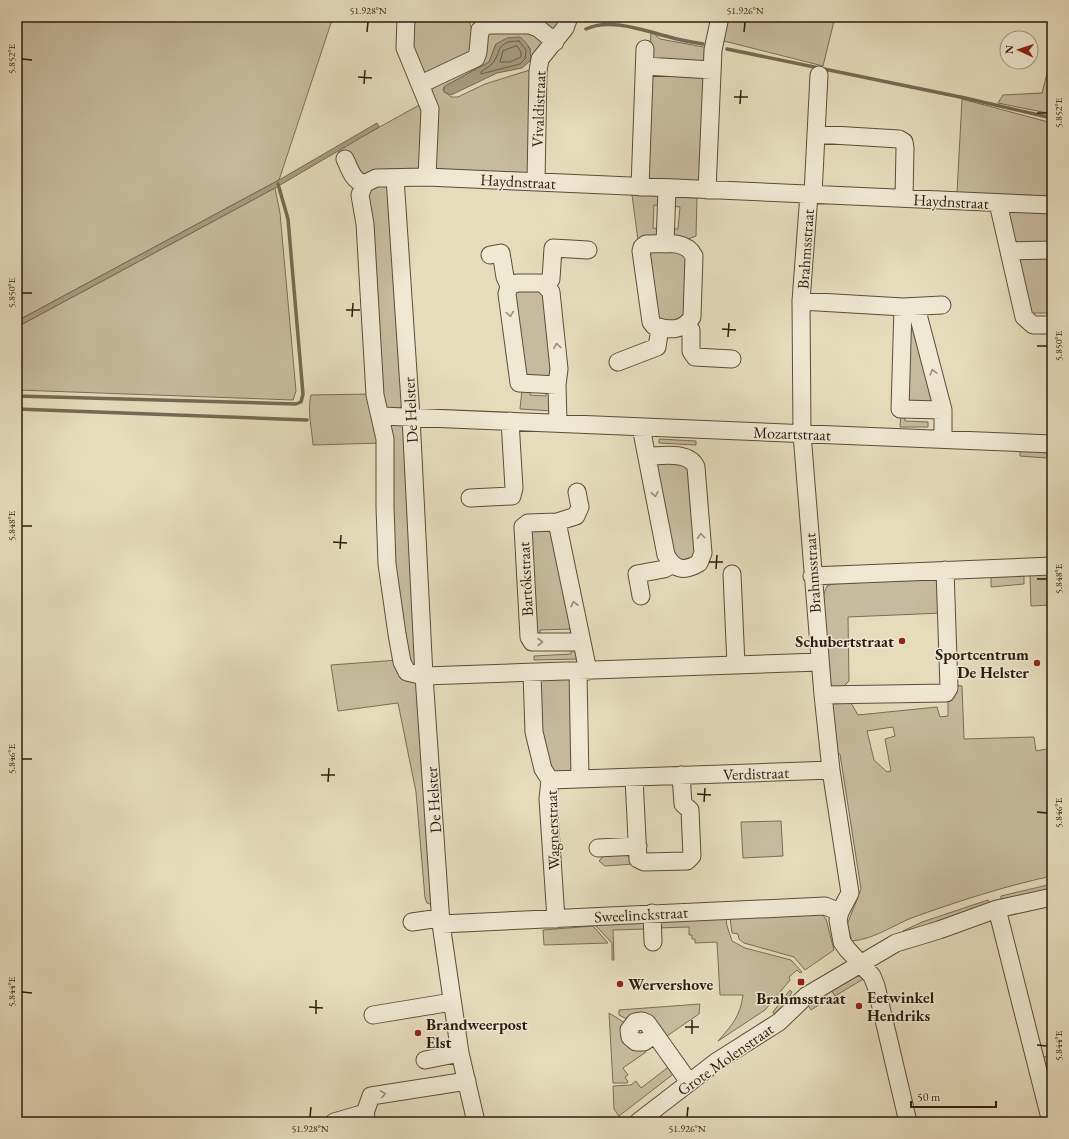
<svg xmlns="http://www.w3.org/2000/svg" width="1069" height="1139" font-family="'EB Garamond',serif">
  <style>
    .green { fill: #c7bb9f; stroke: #7a6c58; fill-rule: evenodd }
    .water { fill: #a79b82; stroke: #776854 }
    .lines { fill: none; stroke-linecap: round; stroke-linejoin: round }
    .shore { stroke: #6a5c49; stroke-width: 1 }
    .stream { stroke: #776854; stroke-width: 3.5 }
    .minor-casing { stroke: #5c4c3b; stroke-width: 19 }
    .minor { stroke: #efe8d3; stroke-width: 17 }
    .oneway { stroke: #988c7b }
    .ticks { fill: none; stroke: #2e1c10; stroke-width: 1.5 }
    .poi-dot { fill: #8f2418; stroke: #efe8d3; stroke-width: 1.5 }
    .labels { text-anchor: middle; stroke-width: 3; stroke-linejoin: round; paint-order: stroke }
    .street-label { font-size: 16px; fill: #2e1c10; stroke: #efe8d3 }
    .poi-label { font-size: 16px; font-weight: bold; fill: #2e1c10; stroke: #efe8d3; text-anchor: start }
    .neatline { fill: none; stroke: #2e1c10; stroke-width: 1.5 }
    .ticks-label { font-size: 10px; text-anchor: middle; fill: #2e1c10 }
  </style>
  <rect width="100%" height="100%" fill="#e6dcbc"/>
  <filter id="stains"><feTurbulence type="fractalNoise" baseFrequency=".005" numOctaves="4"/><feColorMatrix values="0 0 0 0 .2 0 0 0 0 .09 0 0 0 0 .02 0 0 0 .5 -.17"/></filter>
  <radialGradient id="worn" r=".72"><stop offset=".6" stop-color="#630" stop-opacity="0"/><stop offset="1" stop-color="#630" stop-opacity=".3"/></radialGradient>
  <path class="green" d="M17,17H333L279,180L17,321Z
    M411,17H562L553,31L531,21L468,19L474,34L473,53L423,74L410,44Z
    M726,17H835L823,66L720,40Z
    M528,29L544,38L534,65L530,61V48L496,44L489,62L444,87L443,90L451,97H458L485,84L533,69L530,175L435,170L432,86L477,62L486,32Z
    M651,31L660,39L709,48L708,63L659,62L650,56Z
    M1052,55V93L1047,113L998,103L1003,95L1042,93Z
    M652,73L706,76L703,182L645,179Z
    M962,99L1052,123V196L957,193Z
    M423,103L422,170L387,169V172L365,176L341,156L338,150Z
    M376,181L390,187L402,405L400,408L383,410L367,188Z
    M275,188L280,213L296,391L293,400L17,390V327Z
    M632,195L660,196L662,206L654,205L653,228L661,229L660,236L638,240Z
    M673,197L697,198L696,236L683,241H675L670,229H678L680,207L671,206Z
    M1052,208V247H1014L1007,211Z
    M684,249L690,257L683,320L658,321L646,251Z
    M1052,255V313H1032L1029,310L1018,261L1020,259Z
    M522,286L546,293L551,378L525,376L513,298L516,290Z
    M918,325L933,402H912L908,400L907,330Z
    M530,387V395L546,396V387L548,388L553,411L520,409L522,389Z
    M371,394L382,443L313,445C312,429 307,411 311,395Z
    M901,412L904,413L905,421L928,422V427H900Z
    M391,421L402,424L405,433L419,666L409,668L392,572L388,453Z
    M659,439L696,441V445L659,443Z
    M1020,448L1047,449V458L1020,456Z
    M654,463H690L698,549L691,562L672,559Z
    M531,529H554L576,628L571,636L570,629L540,630V638L536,637Z
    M1052,574V605L1031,606L1030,575Z
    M1024,576V584L991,587V577Z
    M941,578L942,613L848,617L849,681L842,688H830L823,596L827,586L832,584Z
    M571,646H573L580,659L534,660V656L571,654Z
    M398,660L407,678L419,685L435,906L427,903L425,898L416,792L398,703L338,711L331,665Z
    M547,677H571L576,774H555L545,762L537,688L541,680Z
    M953,685L962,686L964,739L1034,737L1036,751L1052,748V876C1005,886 959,901 914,917C893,925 875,939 852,941L847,925L861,889L840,754H838L832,704L851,703L858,715L937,707L940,717L948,716V695ZM893,727L895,736L885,739L891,771L887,772L874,760L867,731Z
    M781,821L783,856L743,858L741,822Z
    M633,854L634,864L605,866L599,861L604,855Z
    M1052,884V892L1001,903V896Z
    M988,900L991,905L930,926L903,931L922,922Z
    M821,913L826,919L834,950L805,970L794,957L744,943L739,939L738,934L732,933L730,918Z
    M726,918L727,926L732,941L745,948L791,960L802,972L800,973L797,970L789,977L790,980L765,1010L718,1041C732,1025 740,1017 743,995H720L717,942L695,943V939H692V935H689V927L656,928V921Z
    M645,922L646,929L613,930L614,960H612V943L595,925Z
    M593,926L608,943L544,945L543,930Z
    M862,976L865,978L835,996L831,990L853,977Z
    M790,990L792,992L780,1013L774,1014L773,1012Z
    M825,994L828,999L811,1010L808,1005Z
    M700,1004L699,1014L664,1038L619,1015V1010Z
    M609,1013L625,1023L646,1052L623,1068L628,1075L625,1077L628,1082L627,1083H613Z
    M1052,1055V1097L1040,1058Z
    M671,1065L676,1072L619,1116L614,1109L613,1086L631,1085L636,1081L641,1088Z"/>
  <path class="water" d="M520,37C529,44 532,51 530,61L522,68L497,73L451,95L444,92V87L447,85L489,62L496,44L507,38Z
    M377,123L379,127L275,188L17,327V321L279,180Z"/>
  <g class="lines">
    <path class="shore" d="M519,41L526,50L525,59L520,64L481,74V72C484,69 489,67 492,64C502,52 495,41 519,41Z
      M517,46L521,52V57L510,62H500L503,51Z"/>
    <path class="stream" d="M586,29C611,17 648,32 673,38C683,41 693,42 703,44
      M727,49L965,98L1052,118
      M17,396L296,404L301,402L303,394L288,219L278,184
      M17,409L307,420"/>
    <g class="minor-casing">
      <path id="minor" d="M406,17L405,48L430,109L427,177
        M645,66L712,70
        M421,84L476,58L478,52L480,30L487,25H530L538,28L555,42
        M816,134L899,139L904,142L905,148L904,198
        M345,159C350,169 352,180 364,184
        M395,178L411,417L424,676L441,924L460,1053L476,1122
        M536,182L538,71L540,59L565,28L569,17
        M640,187L645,49
        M707,190L713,50L720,17
        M809,194L801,301L802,434L823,695L831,770L850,893L840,912L838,920L842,942L847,949L872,976L876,986L908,1122
        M813,194L819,75
        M998,203L1024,317L1033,325H1052
        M646,244C662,244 686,239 694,256L692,317C683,332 669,330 654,326L651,322L641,251L642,247Z
        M665,244L667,188
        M1010,251L1052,250
        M490,255L501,253L505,277L509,286
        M547,286L551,279L553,248L588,250
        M801,301L903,307L942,305
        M903,307L900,409L943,410V439
        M916,307L943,410
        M687,325L691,330V351L695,357L732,359
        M618,362L657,347L660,328
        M557,385L519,383L507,294L509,286L517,283H543L551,292L559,369L557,385L558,423
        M381,416L1052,444
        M641,427L666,555C674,570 684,572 699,563L703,553L696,467C689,451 663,456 647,456
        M470,498L512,496L514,488L510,421
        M557,522L576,516L580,507L577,492
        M732,574L736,665
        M812,576L1052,566
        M641,596L637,574L664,569L671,565
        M582,642H532L529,637L523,527L528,523L557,522L588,671
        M819,662L424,676L407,672L402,662L397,634L387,564L385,507V439L375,395L365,224L360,195L364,184L376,178L427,177L1052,205
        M578,671L580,779
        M532,673L534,732L543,769L550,780L548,799L556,919
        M823,695L946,693L949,688L945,570
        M634,778L638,859L644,862L687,861L692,856L690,810L683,804L681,775
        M550,780L831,770
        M598,848L638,846
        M997,909L1051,1122
        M652,913L653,942
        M412,922L440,918
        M441,924L825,906L840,912
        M373,1015L452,1002
        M655,1034L644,1042H636L630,1037L629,1030L635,1022L642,1021L647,1023L689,1082
        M425,1060L460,1053
        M334,1122L365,1113
        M367,1122L365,1113L371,1096L467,1081
        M638,1122L716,1062L779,1022L806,996L896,943L939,930L997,909L1052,897"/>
    </g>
    <use href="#minor" class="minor"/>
  </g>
  <defs><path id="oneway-chevron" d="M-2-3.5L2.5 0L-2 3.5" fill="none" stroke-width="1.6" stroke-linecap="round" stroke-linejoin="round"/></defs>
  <g class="oneway">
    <use href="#oneway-chevron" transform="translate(510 314) rotate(82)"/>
    <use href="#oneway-chevron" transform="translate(557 346) rotate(-97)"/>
    <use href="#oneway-chevron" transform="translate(933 372) rotate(-105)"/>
    <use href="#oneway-chevron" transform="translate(655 494) rotate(79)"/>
    <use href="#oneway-chevron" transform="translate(701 536) rotate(-94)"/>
    <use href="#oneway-chevron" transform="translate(574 604) rotate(-102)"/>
    <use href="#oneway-chevron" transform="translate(540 642)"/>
    <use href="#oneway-chevron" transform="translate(383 1094) rotate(-9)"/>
  </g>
  <path class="ticks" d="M367,32L368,22M744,32L745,22M22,59L32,60M358,77L372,78M364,84L365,70M734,97H748M740,104L741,90M1037,113H1047M22,293H32M346,310H360M352,317L353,303M722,329L736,330M728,337L729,323M1037,346H1047M22,526H32M333,542L347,543M340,549L341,535M709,562H723M716,569L717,555M1037,579H1047M22,759H32M321,775H335M328,782L329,768M697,794L711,795M704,802L705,788M1037,812L1047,813M22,992L32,993M309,1007L323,1008M316,1014V1000M685,1027H699M692,1034V1020M1037,1045L1047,1046M310,1117L311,1107M687,1117L688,1107"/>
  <g class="poi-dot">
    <circle cx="902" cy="641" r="4"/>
    <circle cx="1037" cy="663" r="4"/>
    <rect x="797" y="978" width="8" height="8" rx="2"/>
    <circle cx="620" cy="984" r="4"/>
    <circle cx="859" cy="1006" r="4"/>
    <circle cx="418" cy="1033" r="4"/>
  </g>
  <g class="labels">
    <g class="street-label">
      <text transform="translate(538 109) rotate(-88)" y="6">Vivaldistraat</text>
      <text transform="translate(518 181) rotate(3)" y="6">Haydnstraat</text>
      <text transform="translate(951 201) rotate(3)" y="6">Haydnstraat</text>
      <text transform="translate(805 249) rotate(-86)" y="6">Brahmsstraat</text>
      <text transform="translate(410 410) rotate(-93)" y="6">De Helster</text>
      <text transform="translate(792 433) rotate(2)" y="6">Mozartstraat</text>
      <text transform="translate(812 573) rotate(-94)" y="6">Brahmsstraat</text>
      <text transform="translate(525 579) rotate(-93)" y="6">Bartókstraat</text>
      <text transform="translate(756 773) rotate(-2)" y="6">Verdistraat</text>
      <text transform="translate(433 800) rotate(-94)" y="6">De Helster</text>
      <text transform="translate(552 830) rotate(-92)" y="6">Wagnerstraat</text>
      <text transform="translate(641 914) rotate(-3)" y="6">Sweelinckstraat</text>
      <text transform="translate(725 1059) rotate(-35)" y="6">Grote Molenstraat</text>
    </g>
    <g class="poi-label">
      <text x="894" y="647" text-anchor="end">Schubertstraat</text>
      <text x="1029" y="660" text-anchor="end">Sportcentrum<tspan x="1029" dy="18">De Helster</tspan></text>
      <text x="628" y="990">Wervershove</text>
      <text x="867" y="1003">Eetwinkel<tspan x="867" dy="18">Hendriks</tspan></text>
      <text x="801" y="1004" text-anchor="middle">Brahmsstraat</text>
      <text x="426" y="1030">Brandweerpost<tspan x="426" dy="18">Elst</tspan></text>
    </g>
  </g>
  <rect width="1069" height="1139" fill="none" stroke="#e6dcbc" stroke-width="44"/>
  <g transform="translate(1019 50) rotate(273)"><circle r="19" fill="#efe8d3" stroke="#a29685"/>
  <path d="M0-3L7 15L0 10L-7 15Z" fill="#8f2418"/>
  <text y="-6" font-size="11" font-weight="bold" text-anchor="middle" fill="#2e1c10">N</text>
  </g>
  <path d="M911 1101v6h85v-6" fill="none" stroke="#2e1c10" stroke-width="2"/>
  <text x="917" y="1101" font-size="12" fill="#2e1c10" stroke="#efe8d3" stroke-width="3" paint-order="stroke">50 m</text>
  <rect x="22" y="22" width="1025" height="1095" class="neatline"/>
  <g class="ticks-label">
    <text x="368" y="14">51.928°N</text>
    <text x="745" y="14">51.926°N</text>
    <text transform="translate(11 59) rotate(-90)" y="4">5.852°E</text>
    <text transform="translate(1058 113) rotate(-90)" y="4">5.852°E</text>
    <text transform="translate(11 293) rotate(-90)" y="4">5.850°E</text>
    <text transform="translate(1058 346) rotate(-90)" y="4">5.850°E</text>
    <text transform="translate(11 526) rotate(-90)" y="4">5.848°E</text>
    <text transform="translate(1058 579) rotate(-90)" y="4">5.848°E</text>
    <text transform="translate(11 759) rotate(-90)" y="4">5.846°E</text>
    <text transform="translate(1058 813) rotate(-90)" y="4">5.846°E</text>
    <text transform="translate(11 992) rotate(-90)" y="4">5.844°E</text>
    <text transform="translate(1058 1046) rotate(-90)" y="4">5.844°E</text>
    <text x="310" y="1132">51.928°N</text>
    <text x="687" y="1132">51.926°N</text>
  </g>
  <rect width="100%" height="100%" filter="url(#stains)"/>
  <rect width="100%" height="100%" fill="url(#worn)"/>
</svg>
